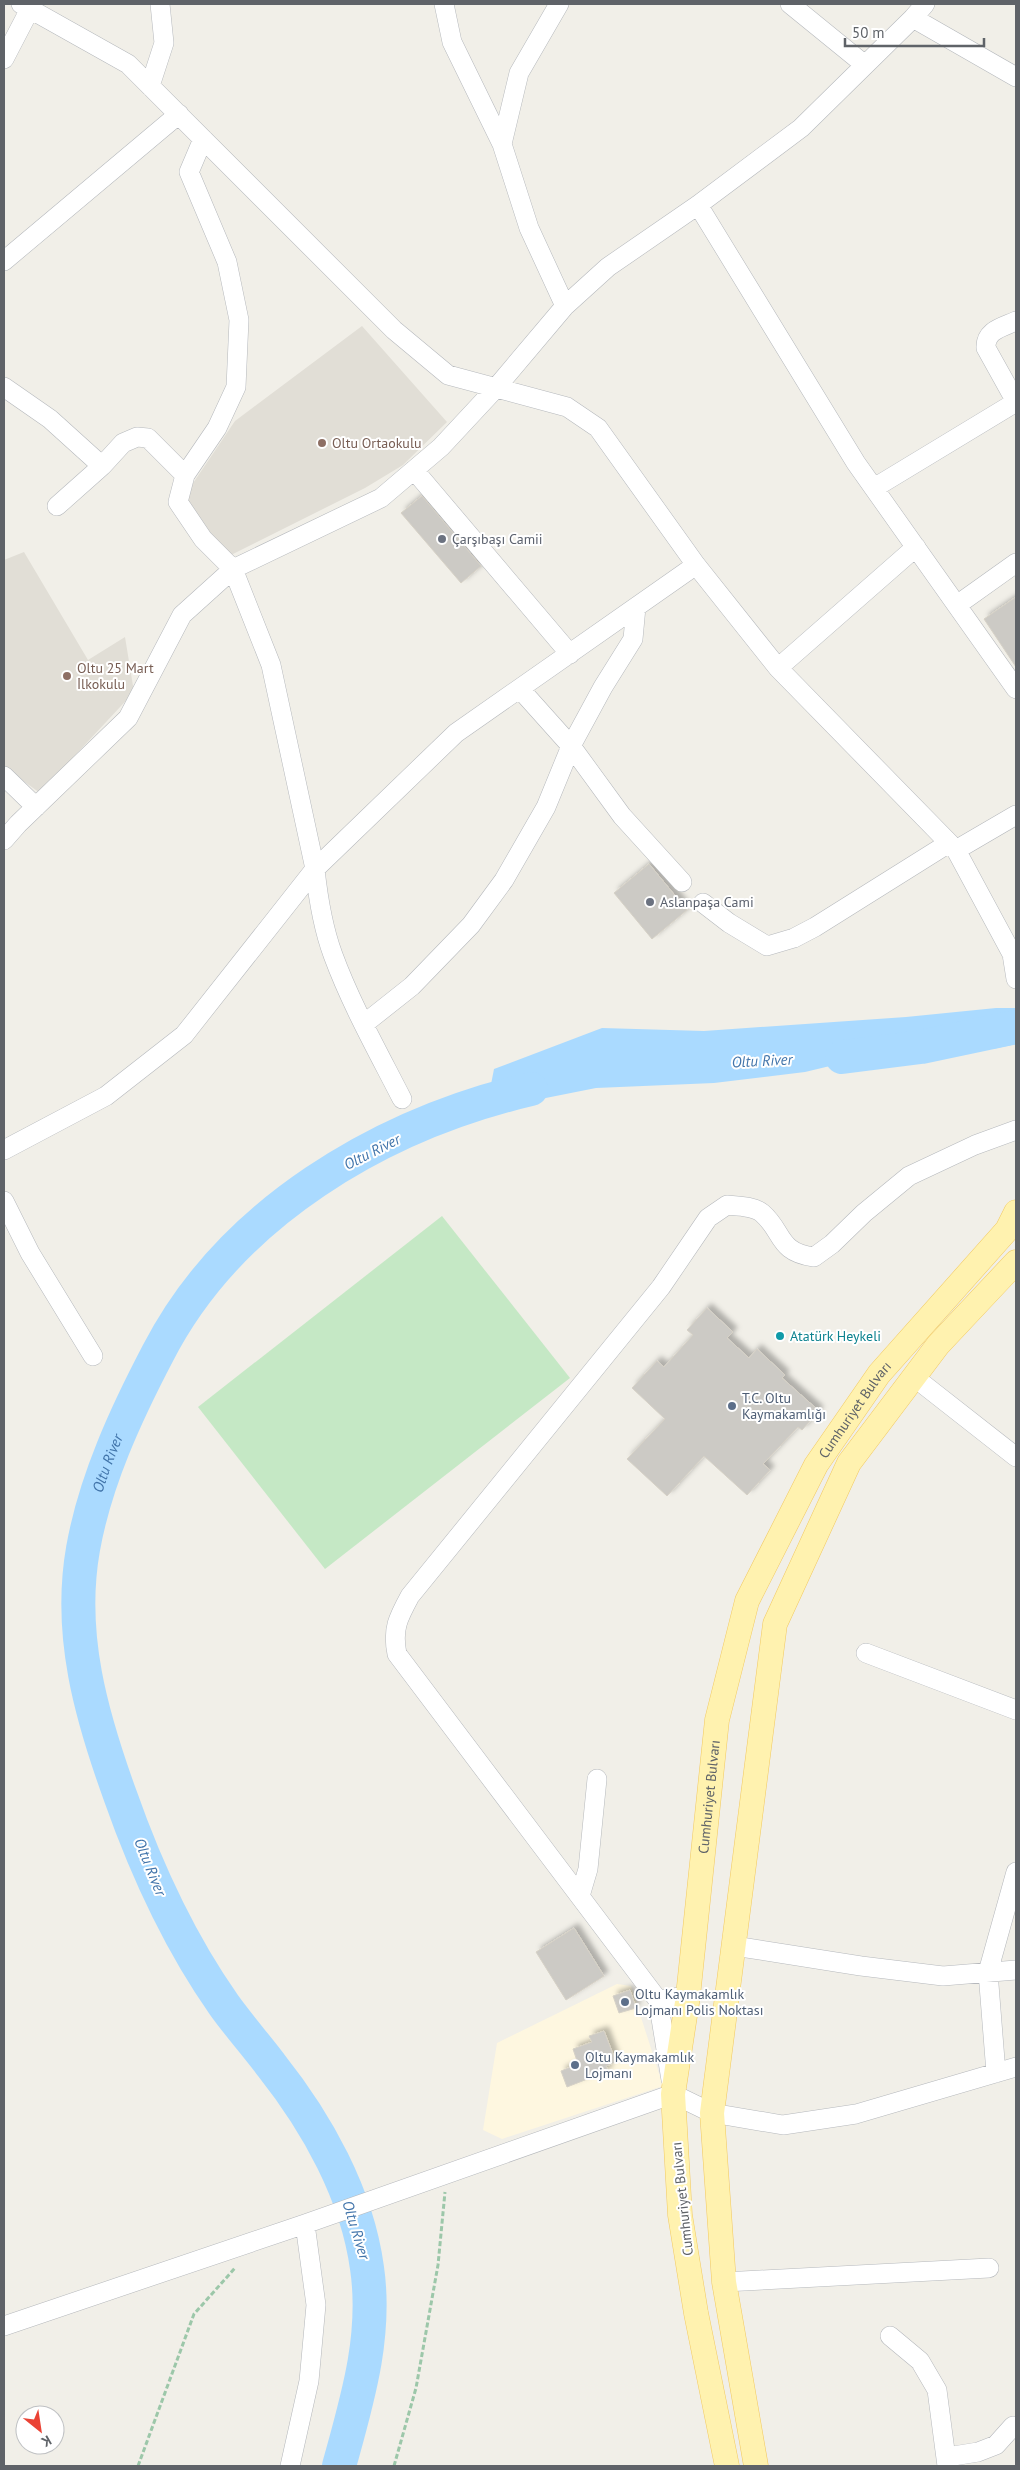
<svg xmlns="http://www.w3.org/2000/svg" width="1020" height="2470" font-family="'PT Sans',sans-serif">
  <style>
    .commercial { fill: #fef7e0 }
    .education { fill: #e1ded6 }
    .green { fill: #c5e8c5 }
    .water { fill: #aadaff }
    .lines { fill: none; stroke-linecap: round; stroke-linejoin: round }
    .river { stroke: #aadaff; stroke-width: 34 }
    .building { fill: #cccac5; stroke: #d6d1c6; filter: url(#shadow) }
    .minor-casing { stroke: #b5b8bc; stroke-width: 20 }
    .major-casing { stroke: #f2c960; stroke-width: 25 }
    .path { stroke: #9cc7a9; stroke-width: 3; stroke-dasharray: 5 2.5; stroke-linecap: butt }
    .minor { stroke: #fff; stroke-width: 19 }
    .major { stroke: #fff2af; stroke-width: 24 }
    .education-dot { fill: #8d6e63; stroke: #fff; stroke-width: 2 }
    .worship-dot { fill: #6b7280; stroke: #fff; stroke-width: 2 }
    .culture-dot { fill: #0f9aa8; stroke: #fff; stroke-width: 2 }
    .service-dot { fill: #5c6f8a; stroke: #fff; stroke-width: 2 }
    .labels { text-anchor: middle; stroke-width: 4; stroke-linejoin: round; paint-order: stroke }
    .education-label { font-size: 14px; fill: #785e54; stroke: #fff; text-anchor: start }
    .worship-label { font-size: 14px; fill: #5b616d; stroke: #fff; text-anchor: start }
    .culture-label { font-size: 14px; fill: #0d838f; stroke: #fff; text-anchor: start }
    .service-label { font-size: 14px; fill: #4e5e75; stroke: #fff; text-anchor: start }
    .street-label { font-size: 14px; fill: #5f6368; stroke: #fff }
    .water-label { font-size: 15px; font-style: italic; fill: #4174aa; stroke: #fff }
  </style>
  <defs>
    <filter id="shadow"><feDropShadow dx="4.5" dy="-4.5" stdDeviation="2.5" flood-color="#0004"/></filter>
  </defs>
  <rect width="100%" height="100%" fill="#f1efe8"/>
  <path class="commercial" d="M617,1984L631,1986L663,2086L502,2139L483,2130L497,2043Z"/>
  <path class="education" d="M362,326L447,422L403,465L365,488L225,558L183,498L235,421Z
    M24,552L88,660L125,637L134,692L40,793L4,767V560Z"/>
  <path class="green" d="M442,1216L570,1378L325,1569L198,1407Z"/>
  <path class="water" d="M996,1008H1016V1044L993,1049H901L805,1072L714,1083L596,1088L486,1110L494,1069L602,1028L704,1031L906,1017Z"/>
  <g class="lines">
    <g class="river">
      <path d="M842,1057L921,1047L1016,1027"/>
      <path id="s1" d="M339,2466C357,2401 377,2336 367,2268C357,2194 317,2123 271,2065C256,2045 239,2026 224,2005C179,1941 146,1869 120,1795C91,1715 68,1634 83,1549C95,1481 126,1414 158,1353C230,1213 381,1124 531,1089"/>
    </g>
  </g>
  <path class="building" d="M422,496L481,566L461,583L401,513Z
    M1016,597V667L984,619Z
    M649,864L687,910L652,939L614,893Z
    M707,1308L733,1332L727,1338L749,1358L757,1349L785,1375L782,1378L819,1411L802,1430L798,1427L763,1464L770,1470L747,1495L704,1456L667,1496L627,1459L665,1419L632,1388L657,1361L664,1367L693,1335L687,1330Z
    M574,1928L604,1976L566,2000L536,1952Z
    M630,1990L636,2008L619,2013L613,1996Z
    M604,2031L616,2062L606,2066L608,2071L567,2087L561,2071L578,2064L573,2049L592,2042L589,2036Z"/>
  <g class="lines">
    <g class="minor-casing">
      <path id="minor" d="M21,4L128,64L394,330L448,375L567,407L598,428L696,565L778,668L956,850L1012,954L1016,979
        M444,4L452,42L502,144L529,228L565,306
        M790,4L865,65
        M913,18L1016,77
        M4,59L30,9
        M150,86L164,43L160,4
        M203,139L189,172L227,262L239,320L236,387L217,428L185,475L178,502L203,539L233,569L271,665L315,869C318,897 323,928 333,955C351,1004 378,1052 402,1099
        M502,144L519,73L559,4
        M698,205L856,463L1016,689
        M4,261L179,114
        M4,387L50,419L102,466
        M1016,402L986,348C985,330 1003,327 1016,321
        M414,470L570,654
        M874,488L1016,402
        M57,506L102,466L123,443L137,437L148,438L185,475
        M957,605L1016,563
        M778,668L916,547
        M520,689L571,746L622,816L682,882
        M4,776L36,807
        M4,840L18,824L128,718L182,615L233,569L381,498L441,447L495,389L565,306L608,267L698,205L801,128L913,18L925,4
        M956,850L1016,815
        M703,903L729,923L767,946L794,938L815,927L949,843
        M364,1024L412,986L471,925L504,880L546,807L571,746L603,687L633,639L636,607
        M4,1150L106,1096L184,1035L315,869L456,733L696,565
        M4,1201L30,1253L93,1356
        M914,1377L1016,1457
        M866,1653L1016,1710
        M580,1896L588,1869L597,1779
        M734,1946L861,1966L943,1976L1016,1970
        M688,1996L658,2000L397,1654C392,1629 398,1618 410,1596L661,1287L708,1218L727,1205C738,1206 754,1206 762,1213C784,1232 777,1252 814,1257L832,1244L864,1213L909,1176L975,1145L1016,1130
        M658,2000L671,2080
        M996,2073L988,1972L1016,1872
        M724,2282L989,2268
        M4,2326L305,2224L673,2094L712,2113L783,2125L856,2114L1016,2067
        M890,2336L920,2361L937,2390L947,2466
        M947,2457L978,2452L996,2445L1013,2426
        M290,2466L309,2381L316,2305L305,2224"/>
    </g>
    <g class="major-casing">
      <g id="major">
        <path id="s2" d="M727,2466L696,2313L680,2215L673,2094L688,1996L717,1720L747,1601L816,1465L879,1374L1007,1230L1016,1212"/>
        <path d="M756,2466L724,2282L712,2113L775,1624L849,1463L938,1345L1016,1262"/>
      </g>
    </g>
    <path class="path" d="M138,2466L194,2314L235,2268
      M394,2466L416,2388L438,2265L445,2192"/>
    <use href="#minor" class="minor"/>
    <use href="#major" class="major"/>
  </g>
  <g class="education-dot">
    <circle cx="322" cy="443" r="5"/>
    <circle cx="67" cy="676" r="5"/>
  </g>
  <g class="worship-dot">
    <circle cx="442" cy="539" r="5"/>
    <circle cx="650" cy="902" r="5"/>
  </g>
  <circle class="culture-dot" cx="780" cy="1336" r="5"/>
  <g class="service-dot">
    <circle cx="732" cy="1406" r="5"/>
    <circle cx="625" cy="2002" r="5"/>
    <circle cx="575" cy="2065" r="5"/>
  </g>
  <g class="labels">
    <g class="education-label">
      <text x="332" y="448">Oltu Ortaokulu</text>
      <text x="77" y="673">Oltu 25 Mart<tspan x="77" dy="16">İlkokulu</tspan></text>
    </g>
    <g class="worship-label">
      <text x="452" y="544">Çarşıbaşı Camii</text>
      <text x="660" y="907">Aslanpaşa Cami</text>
    </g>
    <g class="culture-label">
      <text x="790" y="1341">Atatürk Heykeli</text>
    </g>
    <g class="service-label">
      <text x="742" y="1403">T.C. Oltu<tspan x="742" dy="16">Kaymakamlığı</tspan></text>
      <text x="635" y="1999">Oltu Kaymakamlık<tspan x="635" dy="16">Lojmanı Polis Noktası</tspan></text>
      <text x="585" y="2062">Oltu Kaymakamlık<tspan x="585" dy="16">Lojmanı</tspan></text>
    </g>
    <g class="street-label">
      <text dy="5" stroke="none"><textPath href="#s2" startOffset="1096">Cumhuriyet Bulvarı</textPath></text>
      <text dy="5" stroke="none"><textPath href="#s2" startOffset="676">Cumhuriyet Bulvarı</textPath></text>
      <text transform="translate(682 2199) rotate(-96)" y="5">Cumhuriyet Bulvarı</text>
    </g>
    <g class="water-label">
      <text transform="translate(762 1061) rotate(-3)" y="5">Oltu River</text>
      <text transform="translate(372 1152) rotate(-27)" y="5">Oltu River</text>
      <text dy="5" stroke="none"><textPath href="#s1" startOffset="1081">Oltu River</textPath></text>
      <text transform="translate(150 1867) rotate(68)" y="5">Oltu River</text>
      <text transform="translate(356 2230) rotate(73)" y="5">Oltu River</text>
    </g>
  </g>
  <rect width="1020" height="2470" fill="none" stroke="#5f6368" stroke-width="10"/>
  <g transform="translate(40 2430) rotate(150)"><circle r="24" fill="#ffffff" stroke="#bfc1c3"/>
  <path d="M0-4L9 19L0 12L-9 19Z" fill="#ea4335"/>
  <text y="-8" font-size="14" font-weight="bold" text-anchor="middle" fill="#5f6368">K</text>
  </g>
  <path d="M845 38v8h139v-8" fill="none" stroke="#5f6368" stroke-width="2.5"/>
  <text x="852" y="38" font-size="15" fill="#5f6368" stroke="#ffffff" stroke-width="4" paint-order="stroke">50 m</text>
</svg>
